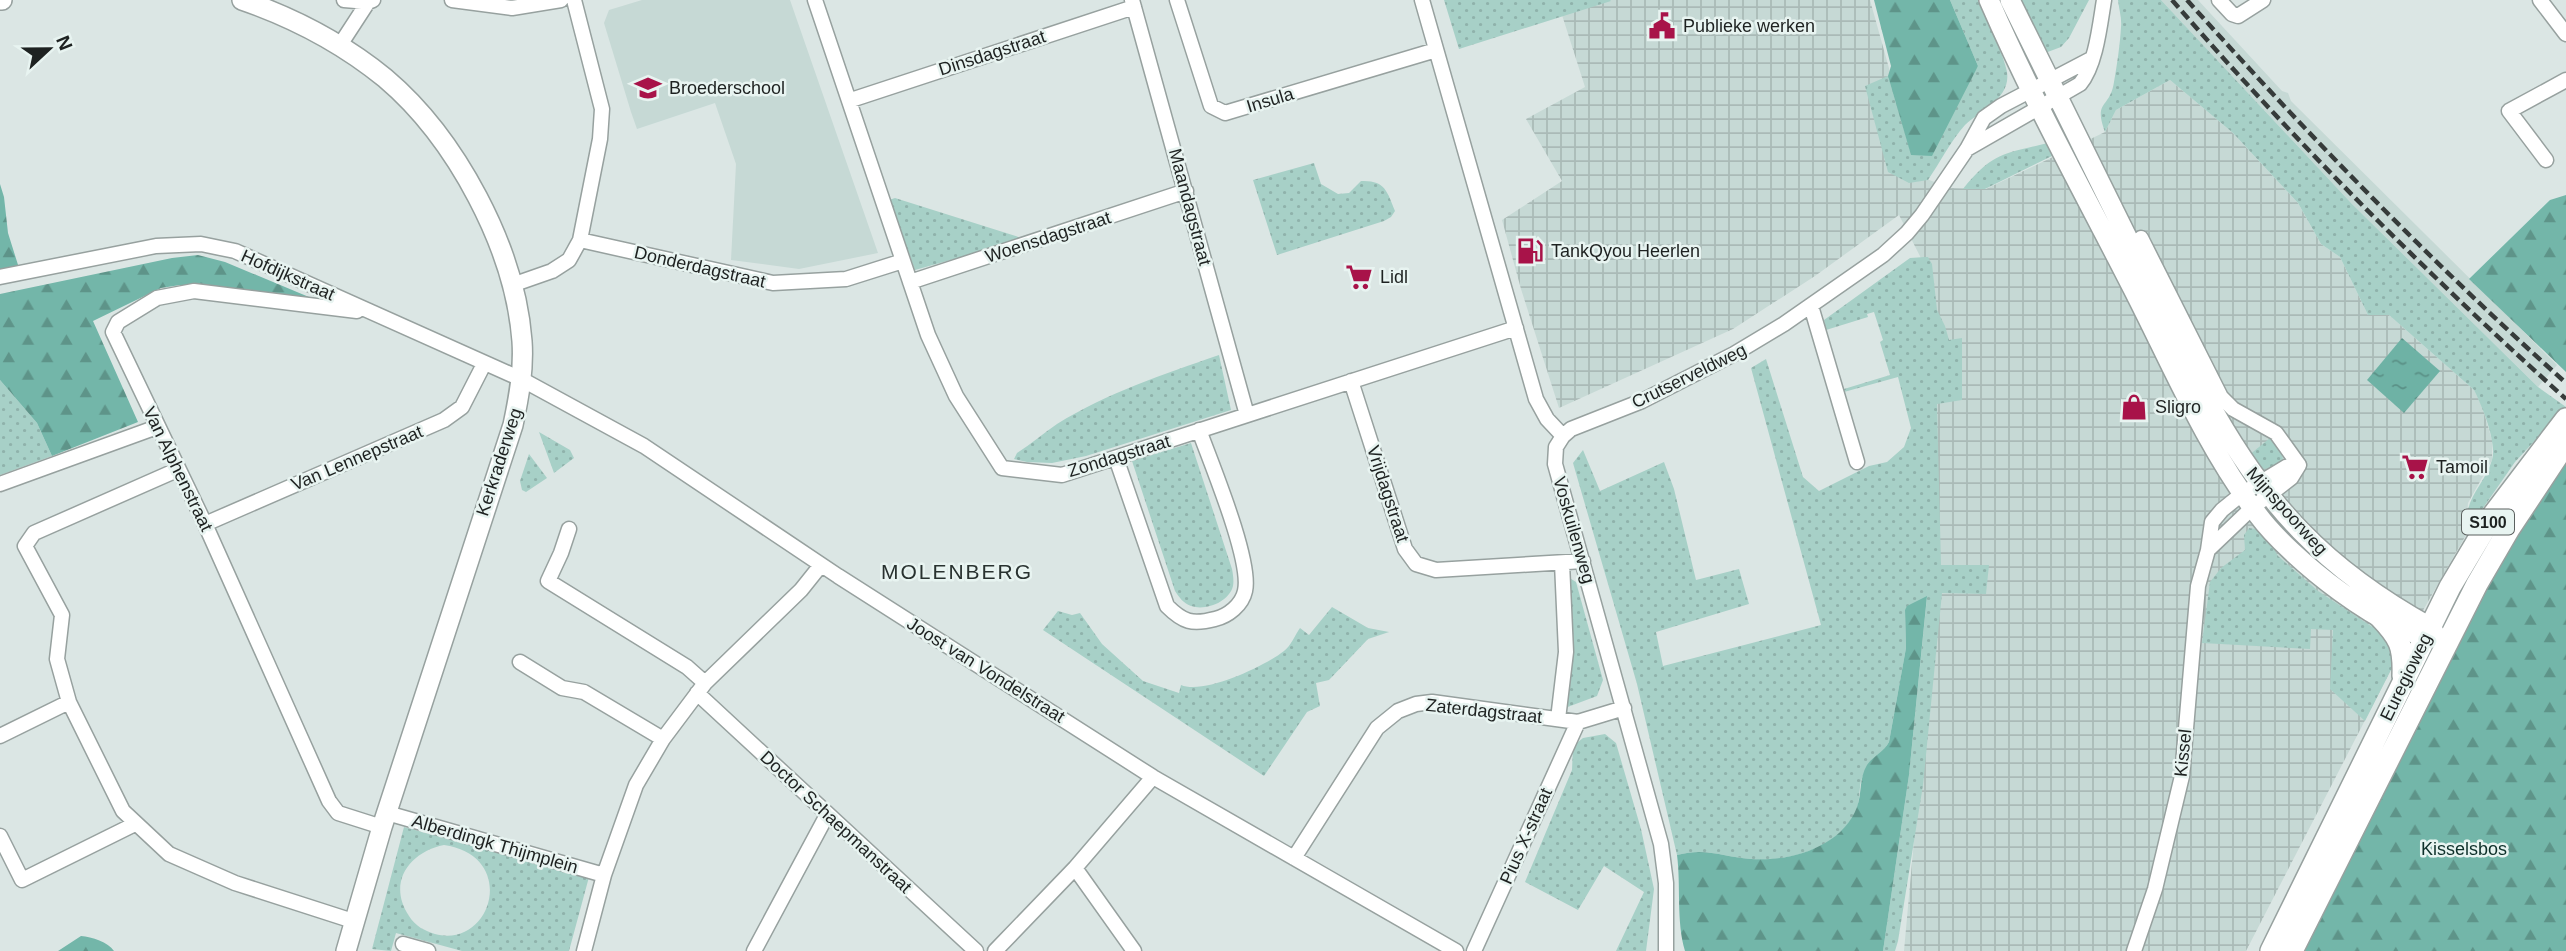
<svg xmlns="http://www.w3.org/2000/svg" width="2566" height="951" font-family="Helvetica,sans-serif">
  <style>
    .built { fill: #c6d9d5 }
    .industrial { fill: url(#industrial-grid) }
    .grass { fill: url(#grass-dots); fill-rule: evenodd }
    .forest { fill: url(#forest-firs) }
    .water { fill: url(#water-ripples) }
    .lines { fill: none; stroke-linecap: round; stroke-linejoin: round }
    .street-casing { stroke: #97a19f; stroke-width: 17 }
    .secondary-casing { stroke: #97a19f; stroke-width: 22 }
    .primary-casing { stroke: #97a19f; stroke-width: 24 }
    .street { stroke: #fff; stroke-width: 14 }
    .secondary { stroke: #fff; stroke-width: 19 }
    .primary { stroke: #fff; stroke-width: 21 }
    .rail { stroke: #363b3a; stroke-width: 4.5; stroke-dasharray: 10 5; stroke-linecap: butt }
    .labels { text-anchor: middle; stroke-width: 5; stroke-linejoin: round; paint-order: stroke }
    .shield { fill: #e8f4f1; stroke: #5b615f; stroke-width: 2 }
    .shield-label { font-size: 16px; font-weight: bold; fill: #1e2221 }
    .poi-label { font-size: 18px; fill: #1e2221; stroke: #e8f4f1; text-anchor: start }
    .street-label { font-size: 18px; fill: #1e2221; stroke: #e8f4f1 }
    .park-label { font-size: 18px; fill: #0e302a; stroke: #e8f4f1 }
    .quarter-label { font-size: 21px; letter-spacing: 2px; fill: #293230; stroke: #e8f4f1 }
  </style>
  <defs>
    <pattern id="industrial-grid" width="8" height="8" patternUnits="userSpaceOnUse" patternTransform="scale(1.75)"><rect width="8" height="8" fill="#c6d9d5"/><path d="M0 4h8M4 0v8" fill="none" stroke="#aabab7"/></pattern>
    <pattern id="grass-dots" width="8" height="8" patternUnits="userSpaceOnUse" patternTransform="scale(1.75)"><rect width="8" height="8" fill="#a7d0c7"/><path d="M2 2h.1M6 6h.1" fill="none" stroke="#8fb2ab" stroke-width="1.8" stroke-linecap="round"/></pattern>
    <pattern id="forest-firs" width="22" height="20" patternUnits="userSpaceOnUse" patternTransform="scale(1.75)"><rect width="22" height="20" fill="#73b6a9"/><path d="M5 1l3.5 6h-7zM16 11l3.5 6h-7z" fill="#5e9489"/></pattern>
    <pattern id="water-ripples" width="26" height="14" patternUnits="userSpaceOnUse" patternTransform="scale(1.75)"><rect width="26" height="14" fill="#6eb2a5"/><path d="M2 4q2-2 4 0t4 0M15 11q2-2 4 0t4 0" fill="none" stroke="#5a9086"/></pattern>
  </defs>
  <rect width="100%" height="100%" fill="#dbe6e4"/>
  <path class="built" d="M642,0H790L878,253L799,269L731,260L736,164L715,103L637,129L631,112L604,23L609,10Z
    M2161,0H2198L2282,91L2288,93L2291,101L2557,365L2538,387L2352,204Z"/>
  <path class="industrial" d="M1604,0H1870L1919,176L1950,188L1986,189L2105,132L2116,110L2170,80L2233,133L2298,203L2321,244L2340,257L2368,315H2389L2474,390L2482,406L2492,440V460L2468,503L2467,516L2474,521L2409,635L2246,951H1904L1937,585L1924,264L1899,215L1815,276L1733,329L1559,408L1521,289L1502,220L1562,181L1526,119L1585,87L1562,15Z"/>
  <path class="grass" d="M1444,0H1610L1611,1L1459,49Z
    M1950,0H1978C1986,18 2004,55 2007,72C2011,99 1980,110 1965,125C1952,139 1939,164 1928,180L1909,183L1888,172L1865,86L1888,76L1911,154L1978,66Z
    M2019,0H2089L2069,38L2061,47L2045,53Z
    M2118,0H2161L2352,204L2538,387L2566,407L2515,462L2474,521L2467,516C2469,494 2486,481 2492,460C2497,442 2482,406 2474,390L2389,315H2368L2340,257L2321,244L2298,203L2233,133L2170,80L2116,110L2105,132C2093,100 2110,109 2114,82C2117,65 2120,45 2121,27C2122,19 2119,9 2118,0Z
    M2048,143L2056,154L1985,189H1963C1993,152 2004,154 2048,143Z
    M1314,163L1321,184L1338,194L1349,193L1361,181C1385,180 1387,191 1395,211L1391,217L1384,221L1277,255L1253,180Z
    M895,198L1025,239L915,270L889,200Z
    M1925,257H1928L1932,264L1937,310L1945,326L1949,340L1962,338V400L1937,404L1941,565H1989L1986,594L1942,593L1923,785L1898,941L1895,951H1883L1909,775L1927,597L1905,610L1906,648L1889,742C1881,756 1866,764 1861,781C1859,790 1860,799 1857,808C1841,848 1790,862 1751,859C1723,857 1706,847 1677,855L1637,684L1573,463L1583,450L1600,491L1664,462L1674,489L1696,580L1739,569L1749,604L1656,632L1663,666L1821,625L1751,368L1766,359L1803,477L1819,491L1869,466L1887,462L1904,447L1911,428L1898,377L1844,392V389L1890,375L1880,342L1883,340L1874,312L1867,314L1868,317L1826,330L1824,320L1910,258Z
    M1219,355L1231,410L1086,456L1052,463L1027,462L1014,459L1017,453C1031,444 1044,433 1057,424C1107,393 1164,374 1219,355Z
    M0,380L37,423L52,456L0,475Z
    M539,432L570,450L574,458L554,473Z
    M2270,438L2282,454L2283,460L2278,466L2264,469L2248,456Z
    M1191,443L1232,569C1233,574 1234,581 1233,586C1229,602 1206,611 1191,606C1183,603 1179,597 1175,591L1132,461Z
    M529,454L547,478L526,492L522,490L520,481Z
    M2249,528L2255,529L2269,541L2278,556L2318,591L2383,634L2387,639L2395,662L2365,721L2330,689L2333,630L2311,629L2310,649L2202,643L2210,582L2221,568L2245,550L2244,535Z
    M1568,577L1576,582L1603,680L1597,696L1565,708Z
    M1332,607L1368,628L1389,632L1368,639L1329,680L1316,683L1320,706L1307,712L1264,776L1043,630L1058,611L1072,615L1080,613L1102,644L1143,681L1179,693L1181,685C1204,695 1265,666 1284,651C1291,646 1295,635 1300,628L1309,635Z
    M1605,734L1616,743L1641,829L1654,889L1646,951H1616L1644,892L1604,866L1578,910L1525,882L1572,770L1573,746L1583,738Z
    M404,827L589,877L569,951H462L396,933L391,951L372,949ZM444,845C519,856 492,949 435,934C425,931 415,926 409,916C387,883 409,852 444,845Z"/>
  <path class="forest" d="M1874,0H1950L1978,66L1932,156L1911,155L1888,76L1891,66Z
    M0,184L4,197L8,233L19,268L0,272Z
    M2566,195V372L2469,279L2550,200Z
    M198,255L225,262L328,305L180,285L161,288L93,321L138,422L52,456L37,423L0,380V294L172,258Z
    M2566,453V951H2297L2465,618Z
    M1927,596L1909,775L1883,951H1685C1676,921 1681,886 1677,855C1706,847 1723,857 1751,859C1790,862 1842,847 1857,807C1862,794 1859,778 1867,765C1873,756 1884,752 1889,742L1906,648L1905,610L1907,606Z
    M81,936C92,937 108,942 114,951H58Z"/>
  <path class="water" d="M2402,338L2440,371L2404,413L2367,380Z"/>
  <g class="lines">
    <g class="street-casing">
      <path id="street" d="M344,0L368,2
        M452,0L512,8L561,0
        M815,0L928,335L956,396L1002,468L1062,475L1516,328
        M1132,0L1247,415
        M1177,0L1211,106L1225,113L1436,50
        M1422,0L1536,399L1547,419L1563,436
        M2219,0L2232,14L2238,16L2263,0
        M2540,0L2566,34
        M340,45L368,2L373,0
        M851,100L1134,7
        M1967,149L2080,84C2096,65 2100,24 2104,0
        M2546,160L2509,111L2566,80
        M2141,238L2221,397L2233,409L2276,433L2299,465
        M580,240L773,283L846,279L903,261
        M0,277L156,246L201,244L235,251L521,379L644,446L838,576L1153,777L1456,951
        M910,282L1186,191
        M512,285L552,271L569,260L580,240L600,139L602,109L574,0
        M1811,306L1857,462
        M357,311L194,291L157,298L118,322L113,332L205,524L329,801L338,813L382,827
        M1351,381L1405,549L1416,564L1436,570L1583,561
        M1116,458L1167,606C1183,622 1192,625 1215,619C1228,616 1242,605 1245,591C1252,561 1211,463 1199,430
        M177,470L34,533L25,546L62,615L57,659L69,702L123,811L169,854L235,883L353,921
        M0,484L157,427
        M205,524L444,420L462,407L484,364
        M569,529L561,553L548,581L687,667L705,683
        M2208,550L2252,508L2291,478L2299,465
        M520,662L562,688L584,692L663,739
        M697,693L976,951
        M1558,719L1566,652L1562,563
        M0,736L69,702
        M387,813L604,875
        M0,836L22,880L135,824
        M1294,858L1377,728L1398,711L1416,704L1432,702L1578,722L1624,708
        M1075,868L1134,951
        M403,944L428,951
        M584,951L604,875L636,785L663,739L705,683L801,590L821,565
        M754,951L827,815
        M995,951L1075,868L1153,777
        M1474,951L1578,722
        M1666,951V883L1661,844L1555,464L1556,447L1563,436L1571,429L1642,401L1734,354L1784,324L1883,255L1907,233L1922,215L1967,149L1984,118L2001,106L2091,59
        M2134,951L2155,889L2182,776L2198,586L2208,550L2212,522L2222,510L2243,493L2286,467L2299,465"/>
    </g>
    <g class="secondary-casing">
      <path id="secondary" d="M0,0H2
        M242,0C294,18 342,43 385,78C456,138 515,248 522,341C524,369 519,397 513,425L382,827L346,951
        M1989,0C2032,99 2084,193 2133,289C2172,365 2206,447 2258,515C2289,557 2386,636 2438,638
        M2010,0L2207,399C2264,504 2325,569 2430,627L2434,632"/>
    </g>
    <g class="primary-casing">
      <path id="primary" d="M2379,616C2400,638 2404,646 2403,676
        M2271,951L2450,587L2493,515L2566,419
        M2292,951L2477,584L2509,529L2566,443"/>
    </g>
    <use href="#street" class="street"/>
    <use href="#secondary" class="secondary"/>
    <use href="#primary" class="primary"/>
    <path class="rail" d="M2172,0C2294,141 2427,274 2566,399
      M2187,0C2307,134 2432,263 2566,383"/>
  </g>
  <defs>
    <g id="civic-bare" transform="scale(2.1)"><path d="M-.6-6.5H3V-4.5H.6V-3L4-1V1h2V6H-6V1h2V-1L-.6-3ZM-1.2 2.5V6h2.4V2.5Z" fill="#a81349" stroke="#e8f4f1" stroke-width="2.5" paint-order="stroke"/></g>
    <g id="school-bare" transform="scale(2.1)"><path d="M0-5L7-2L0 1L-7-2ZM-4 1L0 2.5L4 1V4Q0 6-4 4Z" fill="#a81349" stroke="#e8f4f1" stroke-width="2.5" paint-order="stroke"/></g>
    <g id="fuel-bare" transform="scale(2.1)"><path d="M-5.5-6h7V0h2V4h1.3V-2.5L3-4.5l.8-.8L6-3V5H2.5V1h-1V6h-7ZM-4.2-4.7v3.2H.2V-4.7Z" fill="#a81349" stroke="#e8f4f1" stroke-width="2.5" paint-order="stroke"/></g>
    <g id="supermarket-bare" transform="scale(2.1)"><path d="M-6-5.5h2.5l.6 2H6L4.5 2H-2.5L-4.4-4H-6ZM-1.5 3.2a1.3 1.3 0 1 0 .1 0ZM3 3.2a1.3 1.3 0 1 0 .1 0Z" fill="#a81349" stroke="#e8f4f1" stroke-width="2.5" paint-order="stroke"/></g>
    <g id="shop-bare" transform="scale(2.1)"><path d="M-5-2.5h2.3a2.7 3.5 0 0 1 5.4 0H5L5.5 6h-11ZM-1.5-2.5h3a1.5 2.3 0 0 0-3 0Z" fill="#a81349" stroke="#e8f4f1" stroke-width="2.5" paint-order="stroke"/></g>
  </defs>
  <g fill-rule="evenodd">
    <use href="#civic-bare" x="1662" y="26"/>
    <use href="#school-bare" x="648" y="88"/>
    <use href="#fuel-bare" x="1530" y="251"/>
    <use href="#supermarket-bare" x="1359" y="277"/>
    <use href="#shop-bare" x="2134" y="407"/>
    <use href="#supermarket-bare" x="2415" y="467"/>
  </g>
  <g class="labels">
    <rect class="shield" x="2462" y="509.5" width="52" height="25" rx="5"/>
    <g class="shield-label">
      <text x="2488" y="528">S100</text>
    </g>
    <g class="poi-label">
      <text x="1683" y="32">Publieke werken</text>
      <text x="669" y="94">Broederschool</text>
      <text x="1551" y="257">TankQyou Heerlen</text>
      <text x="1380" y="283">Lidl</text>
      <text x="2155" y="413">Sligro</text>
      <text x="2436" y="473">Tamoil</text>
    </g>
    <g class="street-label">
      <text transform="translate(992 53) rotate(-18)" y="6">Dinsdagstraat</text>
      <text transform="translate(1270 100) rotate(-17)" y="6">Insula</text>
      <text transform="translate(1190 207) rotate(75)" y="6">Maandagstraat</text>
      <text transform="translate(1048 237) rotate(-18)" y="6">Woensdagstraat</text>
      <text transform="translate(700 267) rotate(13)" y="6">Donderdagstraat</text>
      <text transform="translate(288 275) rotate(24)" y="6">Hofdijkstraat</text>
      <text transform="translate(1689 376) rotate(-26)" y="6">Crutserveldweg</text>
      <text transform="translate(1119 456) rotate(-17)" y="6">Zondagstraat</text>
      <text transform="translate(357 458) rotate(-23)" y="6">Van Lennepstraat</text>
      <text transform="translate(499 462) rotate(-72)" y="6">Kerkraderweg</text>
      <text transform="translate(178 469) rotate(64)" y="6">Van Alphenstraat</text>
      <text transform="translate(1388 494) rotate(72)" y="6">Vrijdagstraat</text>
      <text transform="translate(2287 511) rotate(48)" y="6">Mijnspoorweg</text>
      <text transform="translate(1574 530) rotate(74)" y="6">Voskuilenweg</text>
      <text transform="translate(986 670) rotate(32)" y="6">Joost van Vondelstraat</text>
      <text transform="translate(2406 677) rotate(-64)" y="6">Euregioweg</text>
      <text transform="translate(1484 711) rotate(6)" y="6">Zaterdagstraat</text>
      <text transform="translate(2183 753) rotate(-84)" y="6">Kissel</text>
      <text transform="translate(836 822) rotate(43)" y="6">Doctor Schaepmanstraat</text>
      <text transform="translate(1526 836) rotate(-66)" y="6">Pius X-straat</text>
      <text transform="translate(495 844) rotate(16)" y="6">Alberdingk Thijmplein</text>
    </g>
    <g class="park-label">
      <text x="2464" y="855">Kisselsbos</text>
    </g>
    <g class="quarter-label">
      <text x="957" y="579">MOLENBERG</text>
    </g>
  </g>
  <g transform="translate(49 49) rotate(68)" stroke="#e8f4f1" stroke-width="5" paint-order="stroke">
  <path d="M0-5L12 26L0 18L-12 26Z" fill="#1e2221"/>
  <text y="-10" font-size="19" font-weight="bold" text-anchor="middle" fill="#1e2221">N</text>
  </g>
</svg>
